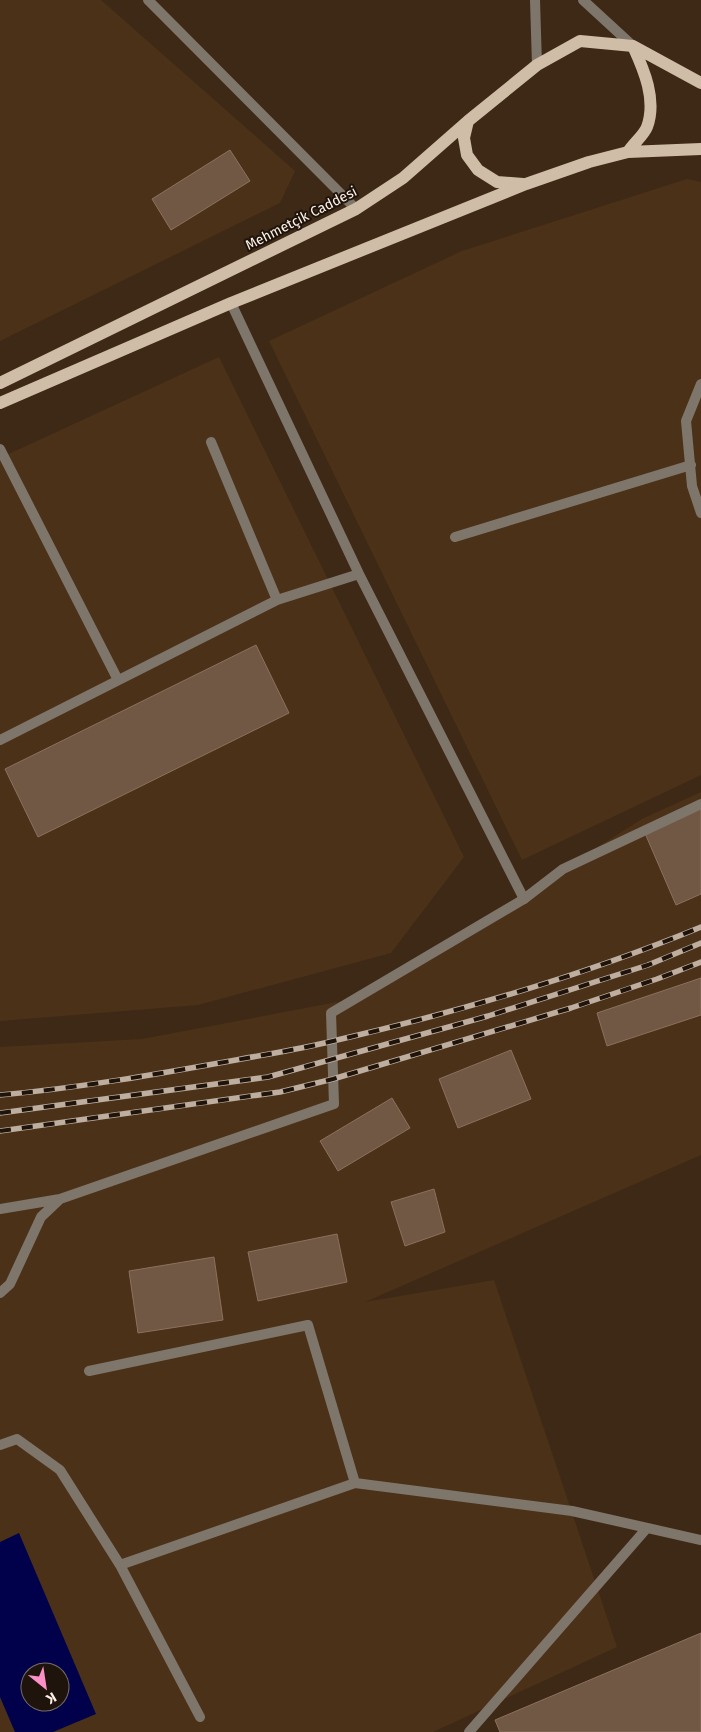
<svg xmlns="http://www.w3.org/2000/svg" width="701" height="1732" font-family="'Fira Sans',sans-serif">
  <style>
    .built { fill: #4c3119; fill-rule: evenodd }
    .water { fill: #00014a; fill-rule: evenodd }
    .building { fill: #715845; stroke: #8b715e }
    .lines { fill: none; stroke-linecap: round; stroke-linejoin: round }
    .service { stroke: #7f766b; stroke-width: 10 }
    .minor { stroke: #7f766b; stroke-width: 10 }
    .tertiary { stroke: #7f766b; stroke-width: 10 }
    .primary { stroke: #cfbda7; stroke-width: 12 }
    .rail-casing { stroke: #beaea0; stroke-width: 5.5 }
    .rail { stroke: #1e140c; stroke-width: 4; stroke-dasharray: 11; stroke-linecap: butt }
    .labels { text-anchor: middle; stroke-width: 4; stroke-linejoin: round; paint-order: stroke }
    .street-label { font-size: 14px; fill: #fef0e5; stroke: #1e140c }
  </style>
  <rect width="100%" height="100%" fill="#3e2916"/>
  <path class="built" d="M0,0H101L295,171L280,203L0,341Z
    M687,179L701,182V775L522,860L269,341L462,251Z
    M219,357L464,857L391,953L198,1005L0,1021V458Z
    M701,792V1155L365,1302L494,1280L617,1647L433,1732H0V1047L142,1039L348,1000L441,946L642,819ZM30,1672H60V1702H30Z"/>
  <path class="water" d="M19,1533L96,1714L53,1732H15L0,1697V1542ZM30,1672H60V1702H30Z"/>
  <path class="building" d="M230,150L250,181L171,230L152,199Z
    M256,645L289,713L38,837L5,769Z
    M701,806V894L676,905L644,831Z
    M701,978V1015L607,1046L597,1013Z
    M511,1050L531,1099L458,1128L439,1079Z
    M392,1098L410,1128L338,1171L320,1141Z
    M434,1189L445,1232L405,1246L391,1202Z
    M337,1234L347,1282L258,1301L248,1252Z
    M214,1257L223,1320L138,1333L129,1271Z
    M701,1633V1732H500L495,1720Z"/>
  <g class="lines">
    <path class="service" d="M0,1209L60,1199L334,1104L331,1013L524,899L563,869L701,804
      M0,1293L10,1284L41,1217L60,1199"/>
    <path class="minor" d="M148,0L356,209
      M231,303L359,574L524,899
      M701,384L686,421L692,486L701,513
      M211,442L277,600
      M0,449L118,680
      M455,537L691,465
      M0,740L277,600L359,574
      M89,1371L308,1325L355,1483
      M0,1445L17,1439L60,1470L120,1565L200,1717
      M120,1565L355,1483L572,1511L701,1540
      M469,1732L647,1528"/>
    <path class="tertiary" d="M535,0L537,65
      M583,0L633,46"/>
    <path class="primary" d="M468,121L464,138L467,155L478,170L497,182L523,184
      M628,152C633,144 644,135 647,127C657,100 644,70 633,46
      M0,383L356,209L403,178L468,121L537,65L580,41L633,46L701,83
      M0,403L231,303L526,184L589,162L628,152L701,149"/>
    <g class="rail-casing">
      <path id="rail" d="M0,1095C79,1088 158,1074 236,1060C268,1054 301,1049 333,1041C458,1012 582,976 701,927
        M0,1113L268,1077L488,1016L648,965L701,943
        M0,1131L280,1092L333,1079L571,1008L657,979L701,962"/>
    </g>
    <use href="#rail" class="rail"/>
  </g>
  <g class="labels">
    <g class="street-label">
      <text transform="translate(301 218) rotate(-27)" y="5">Mehmetçik Caddesi</text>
    </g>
  </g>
  <g transform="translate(45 1687) rotate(150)"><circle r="24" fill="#1e140c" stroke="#786c63"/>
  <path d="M0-4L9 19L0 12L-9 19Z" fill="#fb8fc6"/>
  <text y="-8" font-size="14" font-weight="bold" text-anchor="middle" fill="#fef0e5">K</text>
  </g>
</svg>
